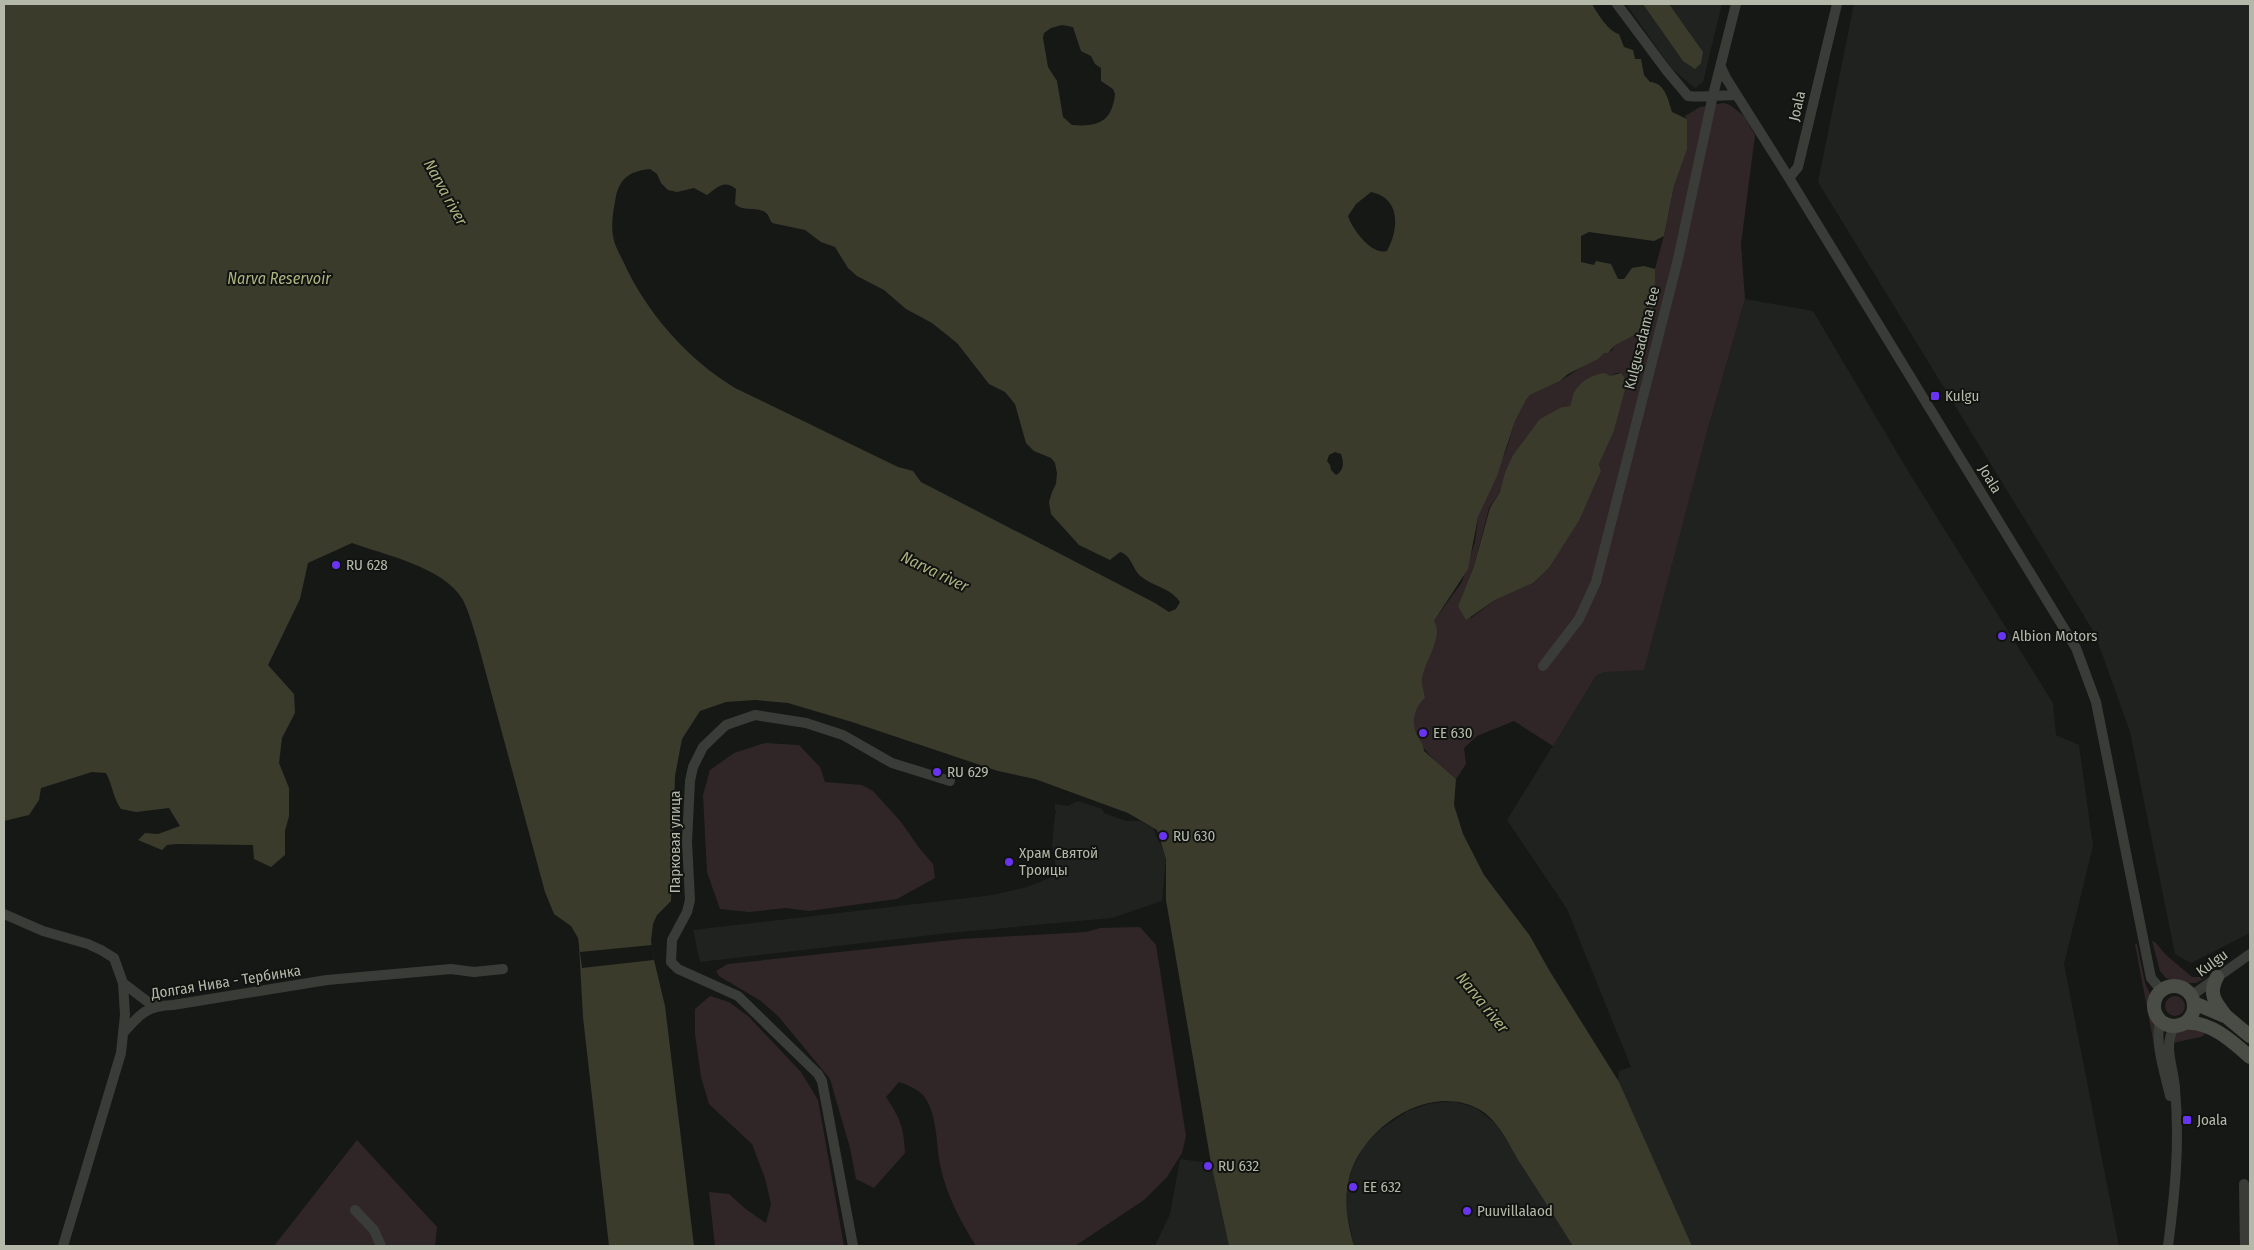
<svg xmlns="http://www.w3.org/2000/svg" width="2254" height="1250" font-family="'Fira Sans Condensed',sans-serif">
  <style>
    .built { fill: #20221f }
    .green { fill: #302628; fill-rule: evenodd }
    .water { fill: #3b3b2c; fill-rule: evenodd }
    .pier { fill: #161816 }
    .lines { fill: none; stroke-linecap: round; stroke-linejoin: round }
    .street { stroke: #3a3d37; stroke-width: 10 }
    .secondary { stroke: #4a4d45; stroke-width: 14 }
    .poi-dot { fill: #6934f1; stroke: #111311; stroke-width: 2 }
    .labels { text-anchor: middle; stroke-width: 4; stroke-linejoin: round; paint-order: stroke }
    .street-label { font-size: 15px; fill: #b3b8a8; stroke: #111311 }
    .poi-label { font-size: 15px; fill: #b3b8a8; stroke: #111311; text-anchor: start }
    .water-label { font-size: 16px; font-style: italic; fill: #aeb37f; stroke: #111311 }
  </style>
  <rect width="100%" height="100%" fill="#161816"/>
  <path class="built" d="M1626,4H1722L1703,82L1695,88L1672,69Z
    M1854,4H2250V933L2191,963L2175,954L2130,732L2095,634L1818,182Z
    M1745,299L1813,311L1908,471L2053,703L2056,735L2079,745L2093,846L2064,964L2119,1246H1692L1618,1081L1619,1071L1631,1067L1567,909L1507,820L1596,676L1604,672L1705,439Z
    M1078,801L1102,809L1104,813L1126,821H1140L1153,828L1166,857L1162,901L1112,918L949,933L700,962L693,930L993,895L1027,887L1057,875L1052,844L1055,814L1057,812L1055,810V804L1068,806Z
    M1453,1101L1476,1108L1497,1125L1573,1246H1354L1346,1208L1347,1188L1352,1169L1364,1146L1381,1129L1408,1111L1428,1104Z
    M1180,1159L1211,1163L1229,1246H1155L1170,1214Z"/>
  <path class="green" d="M1724,103L1730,105L1744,116L1755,135L1741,244L1745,299L1705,439L1644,670L1604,672L1596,676L1553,746L1514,721L1477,736L1464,748L1466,764L1456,779C1433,759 1393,728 1425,698C1424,693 1422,687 1421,682C1419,659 1441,650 1434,621L1462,582L1475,542L1478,517L1506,451L1515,421L1526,400L1530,395L1560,381L1604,353L1612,351L1614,346L1642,331L1648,321L1655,302V269L1665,232L1674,186L1687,146V119L1685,116L1700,107ZM1616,373H1621L1626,381L1614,431L1599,464L1601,471L1579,521L1549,568L1533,583L1495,600L1471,618L1458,606L1474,566L1489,508L1500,492L1513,455L1532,430L1562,407L1570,406L1573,399Z
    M765,743L799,745L820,767L825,782L862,785L873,791L901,822L920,849L933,864L935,878L897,899L809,911L786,908L749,912L720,909L707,872L703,795L710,770L734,753Z
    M1140,927L1156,945L1186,1136L1182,1153L1167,1177L1144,1200L1075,1246H976C961,1222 947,1196 941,1169C936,1147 938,1121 927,1101C923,1091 908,1085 899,1082L886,1097C900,1118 904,1128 905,1153L874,1188L856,1179L850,1148L830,1079L779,1017L761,1001L719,976L716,971L728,964L962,939L1086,932L1100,928Z
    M2152,941L2155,942L2166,955L2192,977H2207L2196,983H2185L2166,978L2160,971Z
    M2135,944H2137L2145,983L2150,994V1010L2156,1026L2154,1045Z
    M710,996L729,1002L748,1016L801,1072L818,1100L844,1246H715L709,1192L729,1194L747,1210L766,1223L771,1204L765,1178L752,1144L709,1104L701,1077L695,1034V1009Z
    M2165 1006a10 10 0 1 1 20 0a10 10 0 1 1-20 0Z
    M2183,1029L2205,1030L2204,1035L2201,1037L2172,1043L2177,1033Z
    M357,1140L437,1227L435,1246H274Z"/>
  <path class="water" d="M4,4H1592C1597,13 1609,32 1619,34L1624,47L1633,50L1635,59H1641L1644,75L1650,82C1665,83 1668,99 1672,112L1687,119V149L1674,186L1664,236L1654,241L1589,232L1581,236V262L1594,265L1596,261L1611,264L1618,279H1624L1632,268L1644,266L1655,269V302L1648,321L1642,331L1614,346L1608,353H1604L1598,359L1568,374L1560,381L1530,395L1526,400L1515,421L1497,476L1478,517L1468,569L1434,621C1444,636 1425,661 1422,678C1421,684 1424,691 1425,698C1414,708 1410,723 1418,737C1421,742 1424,746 1424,751L1456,779L1454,805L1463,834L1484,875L1530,936L1549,970L1619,1082L1692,1246H1573C1555,1218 1538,1190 1520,1163C1509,1145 1500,1123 1482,1111C1432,1080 1361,1127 1349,1179C1343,1202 1348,1224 1354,1246H1229L1211,1163L1166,900V859L1157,830L1128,813L1035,779L998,771L852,722L788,703L755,700L726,702L700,711L682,739L675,776L671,901L657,915L653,924L651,941L654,960L665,1006L694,1246H609L583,1017L579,945L578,938L571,926L554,914L545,892L477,640C473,627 469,612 463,600C444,567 385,555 352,543L308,563L300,599L268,665L294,694L295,713L282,738L279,763L289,788V816L285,831V855L271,867L254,859L253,845L177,844L167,845L162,850L138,840L145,833L158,834L180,826L169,808L136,812L121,809C113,798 113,786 106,773L92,772L41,788L39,800L29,815L4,821ZM1062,25L1073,27L1081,51L1091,56L1095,64L1101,68V81L1113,89L1115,94C1112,122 1098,127 1072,125L1063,117L1057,81L1048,67L1043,38L1044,33L1051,28ZM650,169L657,174L661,183L668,190L677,192L694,188L707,195C717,188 724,179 736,189L735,204C744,213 761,205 768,215C769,217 770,220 772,223L805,230L821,242L835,247L848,268L857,276L884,290L906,309L932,323L957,343L989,384L1005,392L1015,404L1026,443L1034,451L1051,458L1055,463L1057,473L1056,484L1052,492L1049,502L1051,514L1079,545L1110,560L1120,552C1133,556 1132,571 1143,578C1157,588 1169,587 1180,602L1176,609L1169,612L1155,603L921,482L913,471L898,467L735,388C687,359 646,312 623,261C619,253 614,244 613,236C611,225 613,212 615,202C618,180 628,171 650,169ZM1371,192C1401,198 1399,229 1387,251C1372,256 1352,229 1348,216L1356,204ZM1335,452L1341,454C1344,463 1344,470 1336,475L1331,470L1330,465L1327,461L1329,455Z
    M1643,4H1669L1703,52L1701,63L1695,69L1683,61Z
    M1605,373L1610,376L1621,373L1627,381L1614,431L1599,464L1601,471L1579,521L1549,568L1533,583L1495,600L1466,620L1458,606L1474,566L1490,508L1500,492L1505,473L1513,455L1540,419L1562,407L1570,406C1572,402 1572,397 1574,393C1579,382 1593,374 1605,373Z"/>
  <path class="pier" d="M652,945L654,960L582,968L580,952Z"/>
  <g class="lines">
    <path class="street" d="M1617,4L1667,71L1688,96C1704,98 1720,95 1736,95
      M1721,67L1726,78L1789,178L2076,648L2096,702L2151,978L2162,991
      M1789,178L1798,167L1837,4
      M1543,666L1579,619L1596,582L1678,259L1713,95L1736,4
      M4,914L43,931L88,944L101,950L114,958L123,983L125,1015L121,1053L63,1246
      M123,983L148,1002L156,1005
      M2191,996L2250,954
      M2161,1021C2153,1039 2166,1077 2170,1096
      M124,1032C141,1013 147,1006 173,1005L327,980L451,969L474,972L503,969
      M2244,1184L2245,1246
      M355,1210L374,1230L381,1246
      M853,1246L822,1081L818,1074L738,996L678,969L671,962L672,940L687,912L690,900L687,842L690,781L693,767L703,747L726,725L755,715L806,723L843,735L892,763L950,781
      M2168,1246C2175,1193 2180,1143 2175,1089C2174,1067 2162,1046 2175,1026"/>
    <path class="secondary" d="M2217,977C2208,994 2215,1002 2226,1016
      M2154 1006a20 20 0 1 1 40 0a20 20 0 1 1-40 0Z
      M2194,1003L2227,1017L2250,1036
      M2185,1023C2210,1021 2232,1041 2250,1057"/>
  </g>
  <g class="poi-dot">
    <rect x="1930" y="391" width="10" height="10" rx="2.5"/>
    <circle cx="336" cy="565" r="5"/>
    <circle cx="2002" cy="636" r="5"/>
    <circle cx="1423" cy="733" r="5"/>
    <circle cx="937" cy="772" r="5"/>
    <circle cx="1163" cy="836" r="5"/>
    <circle cx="1009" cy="862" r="5"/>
    <rect x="2182" y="1115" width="10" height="10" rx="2.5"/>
    <circle cx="1208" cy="1166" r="5"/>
    <circle cx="1353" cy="1187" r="5"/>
    <circle cx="1467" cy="1211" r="5"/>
  </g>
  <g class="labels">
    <g class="street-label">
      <text transform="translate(1797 106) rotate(-77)" y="5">Joala</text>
      <text transform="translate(1642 338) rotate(-76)" y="5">Kulgusadama tee</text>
      <text transform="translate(1990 479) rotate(59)" y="5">Joala</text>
      <text transform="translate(675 842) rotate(-90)" y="5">Парковая улица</text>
      <text transform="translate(2212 963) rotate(-36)" y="5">Kulgu</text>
      <text transform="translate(226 982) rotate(-9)" y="5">Долгая Нива - Тербинка</text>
    </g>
    <g class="poi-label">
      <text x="1945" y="401">Kulgu</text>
      <text x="346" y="570">RU 628</text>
      <text x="2012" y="641">Albion Motors</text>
      <text x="1433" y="738">EE 630</text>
      <text x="947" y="777">RU 629</text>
      <text x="1173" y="841">RU 630</text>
      <text x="1019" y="858">Храм Святой<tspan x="1019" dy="17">Троицы</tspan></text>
      <text x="2197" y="1125">Joala</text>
      <text x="1218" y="1171">RU 632</text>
      <text x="1363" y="1192">EE 632</text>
      <text x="1477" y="1216">Puuvillalaod</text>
    </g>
    <g class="water-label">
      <text transform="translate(446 192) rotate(61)" y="6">Narva river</text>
      <text x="279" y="284">Narva Reservoir</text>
      <text transform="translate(935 571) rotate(26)" y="6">Narva river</text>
      <text transform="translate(1483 1002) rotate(51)" y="6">Narva river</text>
    </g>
  </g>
  <rect width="2254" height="1250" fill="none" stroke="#b3b8a8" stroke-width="10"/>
</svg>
